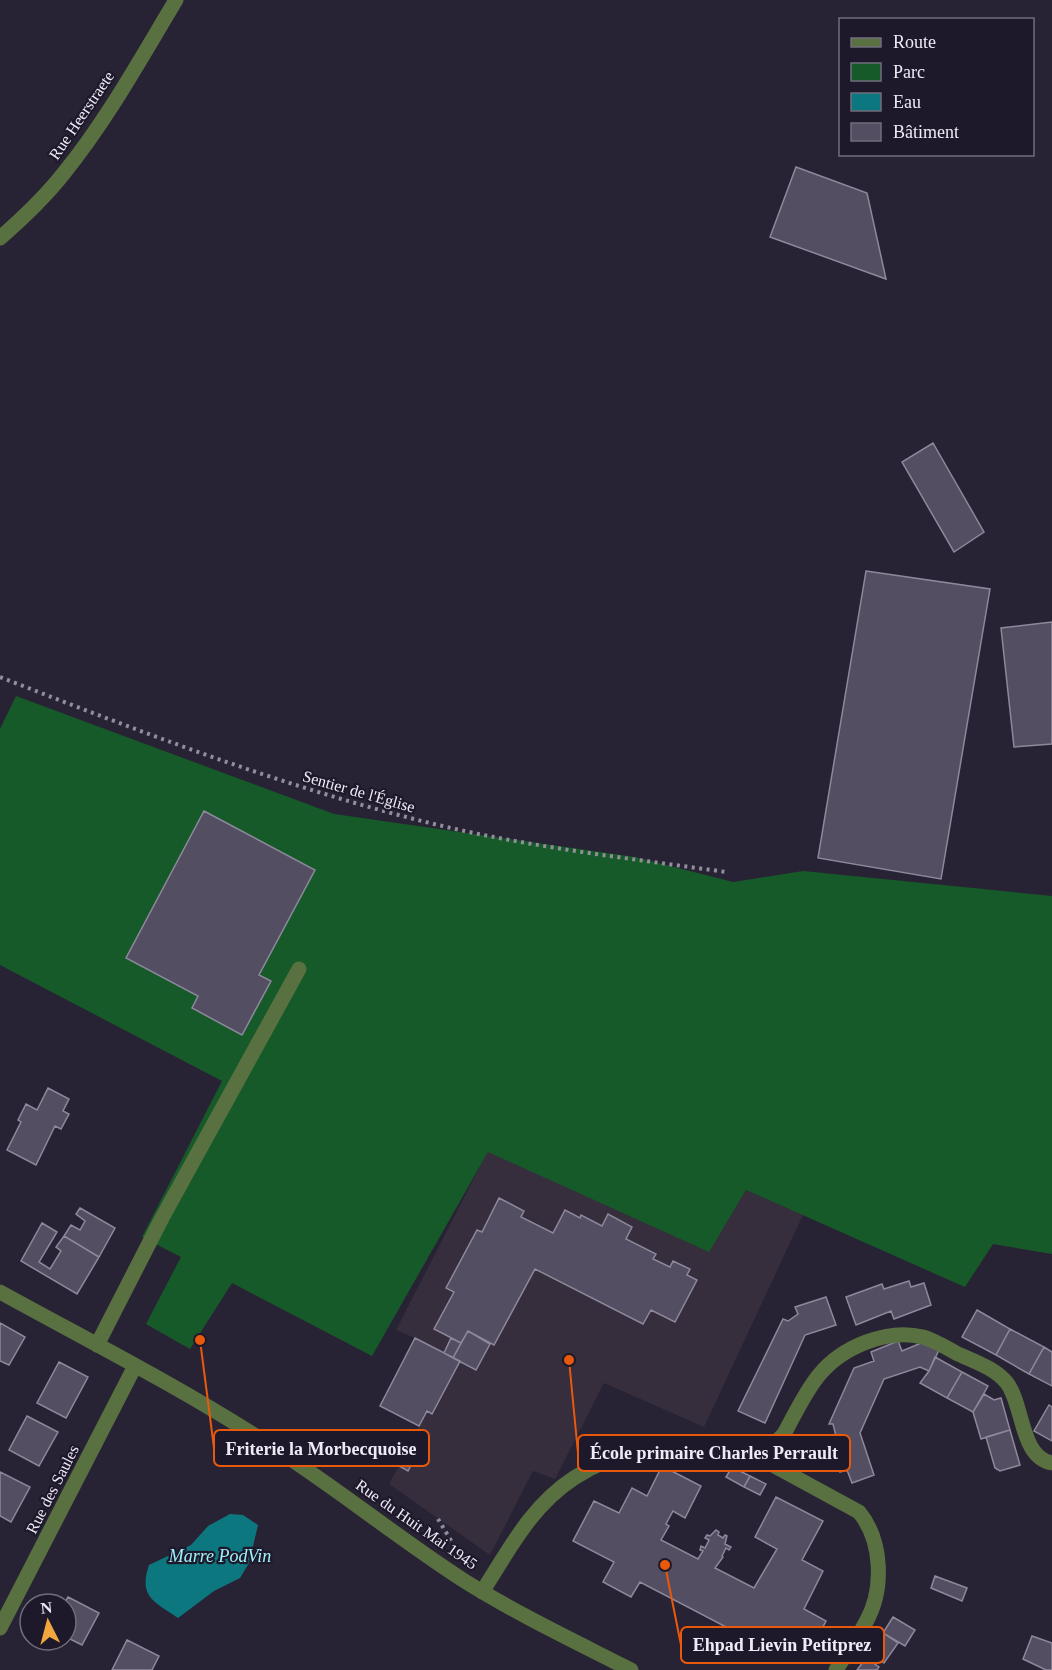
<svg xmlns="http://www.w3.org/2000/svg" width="1052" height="1670" font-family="'Times New Roman',serif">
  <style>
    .education { fill: #362d3d }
    .green { fill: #175a29 }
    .water { fill: #0d7780 }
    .building { fill: #534e61; stroke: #8e889d; stroke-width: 1.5 }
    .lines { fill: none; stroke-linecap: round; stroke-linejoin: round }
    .path { stroke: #928e9c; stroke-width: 4; stroke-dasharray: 3 4.5; stroke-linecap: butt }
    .minor { stroke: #597141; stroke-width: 15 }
    .labels { text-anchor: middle; stroke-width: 4.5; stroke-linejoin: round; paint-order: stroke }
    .street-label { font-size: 16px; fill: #eeebf7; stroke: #1e192a }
    .water-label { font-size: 18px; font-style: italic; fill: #9df1fb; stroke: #1e192a }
    .leader { fill: none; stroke: #e8590c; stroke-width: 2 }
    .callout-dot { fill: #e8590c; stroke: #1e192a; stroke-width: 2 }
    .callout { fill: #1e192a; stroke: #e8590c; stroke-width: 2 }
    .callout-label { font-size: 18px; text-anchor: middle; font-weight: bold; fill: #eeebf7 }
  </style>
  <rect width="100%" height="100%" fill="#282334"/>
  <path class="education" d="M488,1151L709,1251L746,1190L803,1215L704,1427L604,1383L555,1479L533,1471L490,1555L389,1484L399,1466L408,1470L417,1454L407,1449L419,1426L380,1406L415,1338L396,1330Z"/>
  <path class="green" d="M16,696L334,814L635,857L733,882L803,871L1052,896V1254L993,1244L965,1287L746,1190L709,1252L488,1152L372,1356L232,1283L190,1349L146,1324L181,1257L142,1237L222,1081L0,965V729Z"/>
  <path class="water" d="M230,1514L243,1515L258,1525L249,1563L240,1578L214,1591L178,1618C155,1602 138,1597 149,1565L191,1545L208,1526Z"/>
  <path class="building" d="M796,167L867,193L886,279L770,237Z
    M933,443L984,532L954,552L902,462Z
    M866,571L990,589L941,879L818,858Z
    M1052,622V744L1014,747L1001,628Z
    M204,811L315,870L259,975L271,981L242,1035L192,1008L198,996L126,958Z
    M48,1088L69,1099L63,1111L69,1114L61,1129L55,1126L36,1165L7,1150L21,1122L18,1120L26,1104L37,1110Z
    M499,1198L524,1211L521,1217L553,1233L565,1210L580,1218L581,1215L602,1226L608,1214L632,1227L626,1239L656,1254L653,1259L670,1267L673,1261L690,1269L687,1275L697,1280L675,1322L651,1310L643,1324L535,1269L494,1345L468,1331L461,1343L434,1329L454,1292L446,1288L477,1230L482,1232Z
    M80,1208L115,1228L99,1257L64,1236L71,1225L80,1230L85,1221L76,1214Z
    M42,1223L57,1232L39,1262L50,1269L61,1251L56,1247L64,1236L99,1257L77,1294L21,1261Z
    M909,1281L911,1287L924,1283L931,1305L894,1319L891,1311L856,1325L846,1297L882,1284L884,1289Z
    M826,1297L836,1325L805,1335L765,1423L738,1411L783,1319L788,1321L798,1314L795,1307Z
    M977,1310L1010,1329L996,1355L962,1337Z
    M0,1323L25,1337L9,1365L0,1361Z
    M1010,1329L1044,1347L1029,1374L996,1355Z
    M468,1331L490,1344L476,1370L453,1358Z
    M415,1338L460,1361L432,1414L427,1411L419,1426L380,1406Z
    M451,1338L461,1343L453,1358L444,1353Z
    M898,1341L902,1351L921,1343L939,1350L929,1371L920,1367L884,1379L860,1433L874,1475L852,1483L847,1470L840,1472L830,1442L837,1440L833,1424H829L854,1368L874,1361L871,1352Z
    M1044,1347L1052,1352V1386L1029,1374Z
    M935,1357L962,1372L947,1398L920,1383L929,1371Z
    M59,1362L88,1377L66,1418L37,1403Z
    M962,1372L988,1386L973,1412L947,1398Z
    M984,1394L994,1400L1001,1398L1010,1430L981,1439L973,1412Z
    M1049,1405L1052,1407V1441L1034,1431Z
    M27,1416L58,1432L39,1466L9,1450Z
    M1010,1430L1020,1465L1000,1471L995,1468L986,1437Z
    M400,1445L417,1454L408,1471L392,1462Z
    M662,1466L701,1486L685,1518L673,1511L666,1524L669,1526L661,1540L698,1559L703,1551L700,1550L701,1546L705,1548L709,1540L705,1538L707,1535L710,1536L716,1530L719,1532L718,1535L723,1538L725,1535L727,1536L725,1544L731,1547L729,1550L726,1548L722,1556L723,1557L715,1568L754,1588L777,1549L755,1537L776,1497L823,1521L802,1560L823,1571L804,1609L826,1621L805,1661L760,1639L750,1659L722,1644L730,1629L640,1582L631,1597L603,1582L614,1562L573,1541L594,1501L619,1513L632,1488L647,1496Z
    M732,1467L750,1476L744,1487L726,1477Z
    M0,1472L30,1487L11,1522L0,1516Z
    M750,1476L766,1484L760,1495L744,1487Z
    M935,1576L967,1588L962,1601L931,1588Z
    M68,1597L99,1613L82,1645L66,1637V1604H64Z
    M893,1617L915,1630L905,1646L883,1633Z
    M883,1633L898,1643L884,1663L869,1653Z
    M1032,1636L1052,1643V1670H1046L1023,1659Z
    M127,1640L159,1656L152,1670H112Z
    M866,1658L879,1667L877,1670H857Z"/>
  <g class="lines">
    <path class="path" d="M0,677C141,732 283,787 430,823C527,847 627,858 726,872
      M438,1519L455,1547L453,1549"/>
    <path class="minor" d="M0,238C23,218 45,197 64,173C107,120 141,58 176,0
      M0,1292C89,1341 180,1387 265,1442C333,1485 395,1536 463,1580C517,1614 574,1641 631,1670
      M97,1345L162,1218L299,969
      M759,1448L763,1459L769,1463L859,1512C883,1541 884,1590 866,1622C857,1639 846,1654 836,1670
      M482,1592C509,1550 531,1506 574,1478C596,1464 620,1454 646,1449C670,1445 696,1445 720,1446C733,1447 748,1451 761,1448C771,1446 778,1441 784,1434C795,1414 805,1392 819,1375C842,1347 887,1328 923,1337C934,1340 945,1347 956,1353C973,1361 995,1368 1007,1383C1024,1406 1020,1457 1052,1463
      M0,1628L135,1366"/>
  </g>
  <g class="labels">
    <g class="street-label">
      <text transform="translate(81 115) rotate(-56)" y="6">Rue Heerstraete</text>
      <text transform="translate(359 791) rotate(16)" y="6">Sentier de l'Église</text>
      <text transform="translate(52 1489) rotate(-63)" y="6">Rue des Saules</text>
      <text transform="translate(417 1524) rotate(35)" y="6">Rue du Huit Mai 1945</text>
    </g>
    <g class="water-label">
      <text x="220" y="1562">Marre PodVin</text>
    </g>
  </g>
  <path class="leader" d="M200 1340L214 1448M569 1360L578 1453M665 1565L681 1645"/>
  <g class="callout-dot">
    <circle cx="200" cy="1340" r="6"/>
    <circle cx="569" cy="1360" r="6"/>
    <circle cx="665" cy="1565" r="6"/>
  </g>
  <g class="callout">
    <rect x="214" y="1430" width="215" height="36" rx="6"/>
    <rect x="578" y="1435" width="272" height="36" rx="6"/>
    <rect x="681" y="1627" width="203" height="36" rx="6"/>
  </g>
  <g class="callout-label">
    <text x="321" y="1455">Friterie la Morbecquoise</text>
    <text x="714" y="1459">École primaire Charles Perrault</text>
    <text x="782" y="1651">Ehpad Lievin Petitprez</text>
  </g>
  <rect x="839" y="18" width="195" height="138" fill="#1e192a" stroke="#716d7c" stroke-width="1.5"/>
  <rect x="851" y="38" width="30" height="9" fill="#597141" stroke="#716d7c" stroke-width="1.5"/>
  <text x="893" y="48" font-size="18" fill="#eeebf7">Route</text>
  <rect x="851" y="63" width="30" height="18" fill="#175a29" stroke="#716d7c" stroke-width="1.5"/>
  <text x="893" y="78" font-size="18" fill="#eeebf7">Parc</text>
  <rect x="851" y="93" width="30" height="18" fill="#0d7780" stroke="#716d7c" stroke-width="1.5"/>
  <text x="893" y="108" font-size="18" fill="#eeebf7">Eau</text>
  <rect x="851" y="123" width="30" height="18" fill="#534e61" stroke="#716d7c" stroke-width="1.5"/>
  <text x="893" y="138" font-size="18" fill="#eeebf7">Bâtiment</text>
  <g transform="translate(48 1622) rotate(354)"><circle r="28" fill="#1e192a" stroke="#716d7c" stroke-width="1.5"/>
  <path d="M0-4.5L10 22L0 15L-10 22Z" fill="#f1a640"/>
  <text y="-9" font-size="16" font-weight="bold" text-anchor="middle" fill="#eeebf7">N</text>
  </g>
</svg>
